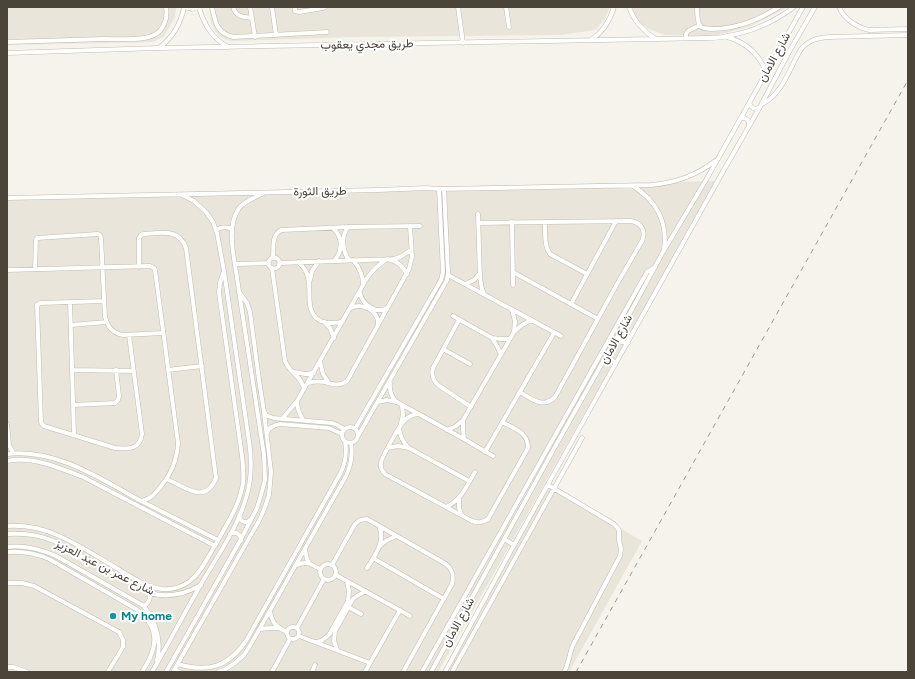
<svg xmlns="http://www.w3.org/2000/svg" width="915" height="679" font-family="Figtree,Vazirmatn,sans-serif">
  <style>
    .residential { fill: #eae5da }
    .lines { fill: none; stroke-linecap: round; stroke-linejoin: round }
    .minor-casing { stroke: #c2bbae; stroke-width: 5 }
    .minor { stroke: #fff; stroke-width: 4 }
    .rail { stroke: #9a9a9a; stroke-width: 1; stroke-dasharray: 5 5; stroke-linecap: butt }
    .culture-dot { fill: #0f9aa8; stroke: #fff; stroke-width: 1.5 }
    .labels { text-anchor: middle; stroke-width: 4; stroke-linejoin: round; paint-order: stroke }
    .street-label { font-size: 12px; fill: #4b4439; stroke: #fff }
    .culture-label { font-size: 12px; font-weight: bold; fill: #0d838f; stroke: #fff; text-anchor: start }
  </style>
  <rect width="100%" height="100%" fill="#f6f3ec"/>
  <path class="residential" d="M7,7H176V8L175,17L170,26L163,37L153,42L7,45Z
    M209,7H609V9L605,19L595,30L561,35L354,37L230,41L221,37L216,32L211,23Z
    M632,7H788L751,26L718,35L706,36L665,35L649,29L642,24L635,16Z
    M714,181L715,183L438,672H7V197L218,191Z
    M546,485L642,541L569,672H442Z"/>
  <g class="lines">
    <g class="minor-casing">
      <path id="minor" d="M185,7L192,9L198,7
        M199,7C204,25 212,38 228,47
        M212,7C215,22 217,34 234,37L327,32
        M233,7C236,17 243,17 252,18
        M250,7L255,37
        M272,7L276,35
        M295,7V11L299,12L323,8L325,7
        M458,7L463,43
        M506,7L509,27
        M629,7C634,21 643,31 656,39
        M697,7C697,12 697,21 700,26C702,29 707,28 711,29C737,29 758,20 779,7
        M839,7C844,19 856,27 869,30L908,29
        M727,37C745,42 758,53 766,71
        M686,38V34L688,31L700,25
        M591,40C603,32 610,21 614,7
        M7,42C40,41 72,40 105,39C118,39 143,41 154,35C164,30 168,18 166,7
        M159,48C173,37 181,24 184,7
        M7,53L158,48L708,38C715,38 721,38 727,36C752,32 774,22 794,7
        M750,101C749,105 751,108 756,109L760,107
        M762,104C783,94 790,67 801,49C809,40 817,38 829,37L908,35
        M740,119C745,116 750,120 749,126
        M633,186C656,200 668,222 664,249
        M7,198L378,190L427,188L439,189L651,185C674,183 696,176 715,161
        M478,214L480,278L482,289L484,294
        M512,222L513,285
        M545,222C545,232 544,245 550,254L587,274
        M478,223L631,221C642,223 646,231 642,241L617,284L555,397C543,409 532,399 520,392
        M348,227C341,236 342,251 349,260
        M333,228C343,237 343,251 334,261
        M216,230C221,227 226,226 231,229
        M268.5 263a5.5 5.5 0 1 1 11 0a5.5 5.5 0 1 1-11 0Z
        M273,258C274,247 271,236 281,230L348,227L420,226
        M353,260C359,267 363,274 363,284
        M298,262C303,266 307,271 308,278C312,292 304,313 321,321C329,324 335,324 343,321
        M280,263L394,259L400,257L411,250
        M235,264L269,263
        M139,267V238L141,235L144,234C161,233 179,228 186,248L216,478C206,505 184,487 167,479
        M272,268L285,361C290,374 301,375 304,389
        M35,269L36,240L37,238L98,234L100,235L101,238L105,317C108,328 113,333 123,335L163,333
        M7,270L150,266L154,268L155,270L178,443C177,460 172,473 161,486C155,494 152,498 142,501
        M513,272L598,319
        M448,275L561,336
        M310,280L312,271L319,261
        M465,284L474,280L480,273
        M360,293C362,304 377,315 387,308
        M104,301L40,303L37,305L41,422L42,424L44,426L115,448C128,449 140,450 142,434L129,335
        M70,302L74,435
        M571,304L616,221
        M351,308C363,302 379,311 378,325
        M512,310L515,321L514,331
        M453,316L492,338L501,339H510
        M459,320L433,368C431,375 433,380 438,385L471,407
        M325,323L330,328L334,338
        M71,325L107,322
        M618,335L622,342L628,343
        M492,338L497,346L501,355
        M443,349L470,364
        M603,361L611,359L614,362L615,365
        M320,362L323,374L329,383
        M72,370L134,371
        M168,370L202,366
        M294,372L305,374L314,373
        M308,383C314,381 319,381 325,382C333,384 338,387 347,381L409,269L412,257L410,226
        M390,383C389,391 391,396 396,402
        M297,402C297,409 300,415 304,421
        M378,402L387,400L397,402L464,439L493,456
        M73,405L115,403L118,400L119,396L116,370
        M265,413L266,415L273,418L332,423L337,425L344,429
        M417,414C412,415 407,417 404,421C400,425 381,458 381,463C380,467 382,471 385,474L472,521C478,523 482,523 488,519L528,448C528,432 515,429 502,422
        M282,419L297,401L367,278C373,270 379,264 387,259C397,261 402,265 407,274
        M463,421V429L464,439
        M401,423L403,415L402,406
        M7,424L9,445L13,453
        M342 435a8 8 0 1 1 16 0a8 8 0 1 1-16 0Z
        M399,428C400,436 402,442 409,448
        M355,429L441,280L443,272L439,189
        M447,430L456,426L463,420L514,332L522,325L531,320
        M267,433C269,427 274,425 280,424L329,428L342,434
        M358,436L447,280L448,272L444,189
        M388,448L398,446L409,448L469,481
        M485,452L554,333
        M7,454C55,448 101,479 141,501C167,514 192,527 218,540
        M7,461C33,456 60,468 83,477L215,546
        M548,485L614,524L619,530V540L621,549L620,556L573,645C569,654 569,664 564,672
        M459,499V507L461,515
        M446,507C461,501 467,485 475,472
        M239,516C241,522 246,524 250,520
        M7,526C25,525 41,528 57,535C78,544 98,557 118,569C131,577 146,587 162,589C172,590 182,587 190,581C202,572 208,556 216,544C226,525 240,505 243,483C244,474 243,465 242,456L219,293L220,283L224,271
        M7,534C26,533 39,535 56,542L149,593C168,598 184,595 201,585
        M230,534C236,531 241,534 241,541
        M504,539L514,545
        M381,545L387,540L397,536
        M7,547C25,545 40,549 56,556L144,606C156,622 162,640 157,660
        M305,550L307,559L309,563
        M7,552C22,551 35,553 49,559L136,609C152,621 159,636 151,655C149,661 145,667 142,672
        M373,558L444,599
        M320 572a8 8 0 1 1 16 0a8 8 0 1 1-16 0Z
        M332,565L355,524L360,520L367,519L446,564C453,570 454,576 452,584L403,672
        M295,566C306,560 310,564 320,569
        M367,568C375,555 386,542 379,526
        M336,575L410,616
        M7,583H22L34,586L119,632L123,640V647L108,672
        M144,606C149,603 151,599 149,593
        M348,607L361,614
        M270,611C272,623 276,627 287,632
        M287 633a6 6 0 1 1 12 0a6 6 0 1 1-12 0Z
        M297,628L324,579
        M260,629L269,628H278
        M299,636L370,663
        M316,642L321,641L329,635L348,601L349,591L347,581
        M337,650L334,641L335,631L353,599L357,596L366,591
        M178,664C208,673 228,667 246,641L340,474C346,463 347,453 345,441
        M7,667H13L27,672
        M174,670L180,672
        M152,672C170,641 186,610 204,579C219,554 238,526 246,498C252,479 252,461 249,441L224,271L217,233L213,222L206,212L194,201L182,195
        M166,672L240,541L257,508L261,495L265,480L264,455L233,252C231,238 230,221 239,208C245,201 256,197 264,193
        M173,672L260,519L265,507L269,495L271,472L264,412L259,380L250,312L247,303L239,292
        M218,672L224,670L235,663L244,655L251,644L346,476C351,465 353,455 351,443
        M272,672L290,639
        M312,672L315,665
        M365,672L400,610
        M422,672L647,272L655,267
        M431,672L556,445L618,335L663,252L706,180L803,7
        M445,672L514,545L725,168L760,107L789,52L815,7
        M452,672L582,438"/>
    </g>
    <use href="#minor" class="minor"/>
    <path class="rail" d="M576,672L908,80"/>
  </g>
  <circle class="culture-dot" cx="113" cy="616" r="4"/>
  <g class="labels">
    <g class="street-label">
      <text transform="translate(367 44) rotate(-1)" y="4">طريق مجدي يعقوب</text>
      <text transform="translate(774 57) rotate(-61)" y="4">شارع الامان</text>
      <text transform="translate(320 191) rotate(-1)" y="4">طريق الثورة</text>
      <text transform="translate(616 339) rotate(-61)" y="4">شارع الامان</text>
      <text transform="translate(105 567) rotate(27)" y="4">شارع عمر بن عبد العزيز</text>
      <text transform="translate(458 622) rotate(-61)" y="4">شارع الامان</text>
    </g>
    <g class="culture-label">
      <text x="121" y="620">My home</text>
    </g>
  </g>
  <rect width="915" height="679" fill="none" stroke="#4b4439" stroke-width="16"/>
</svg>
